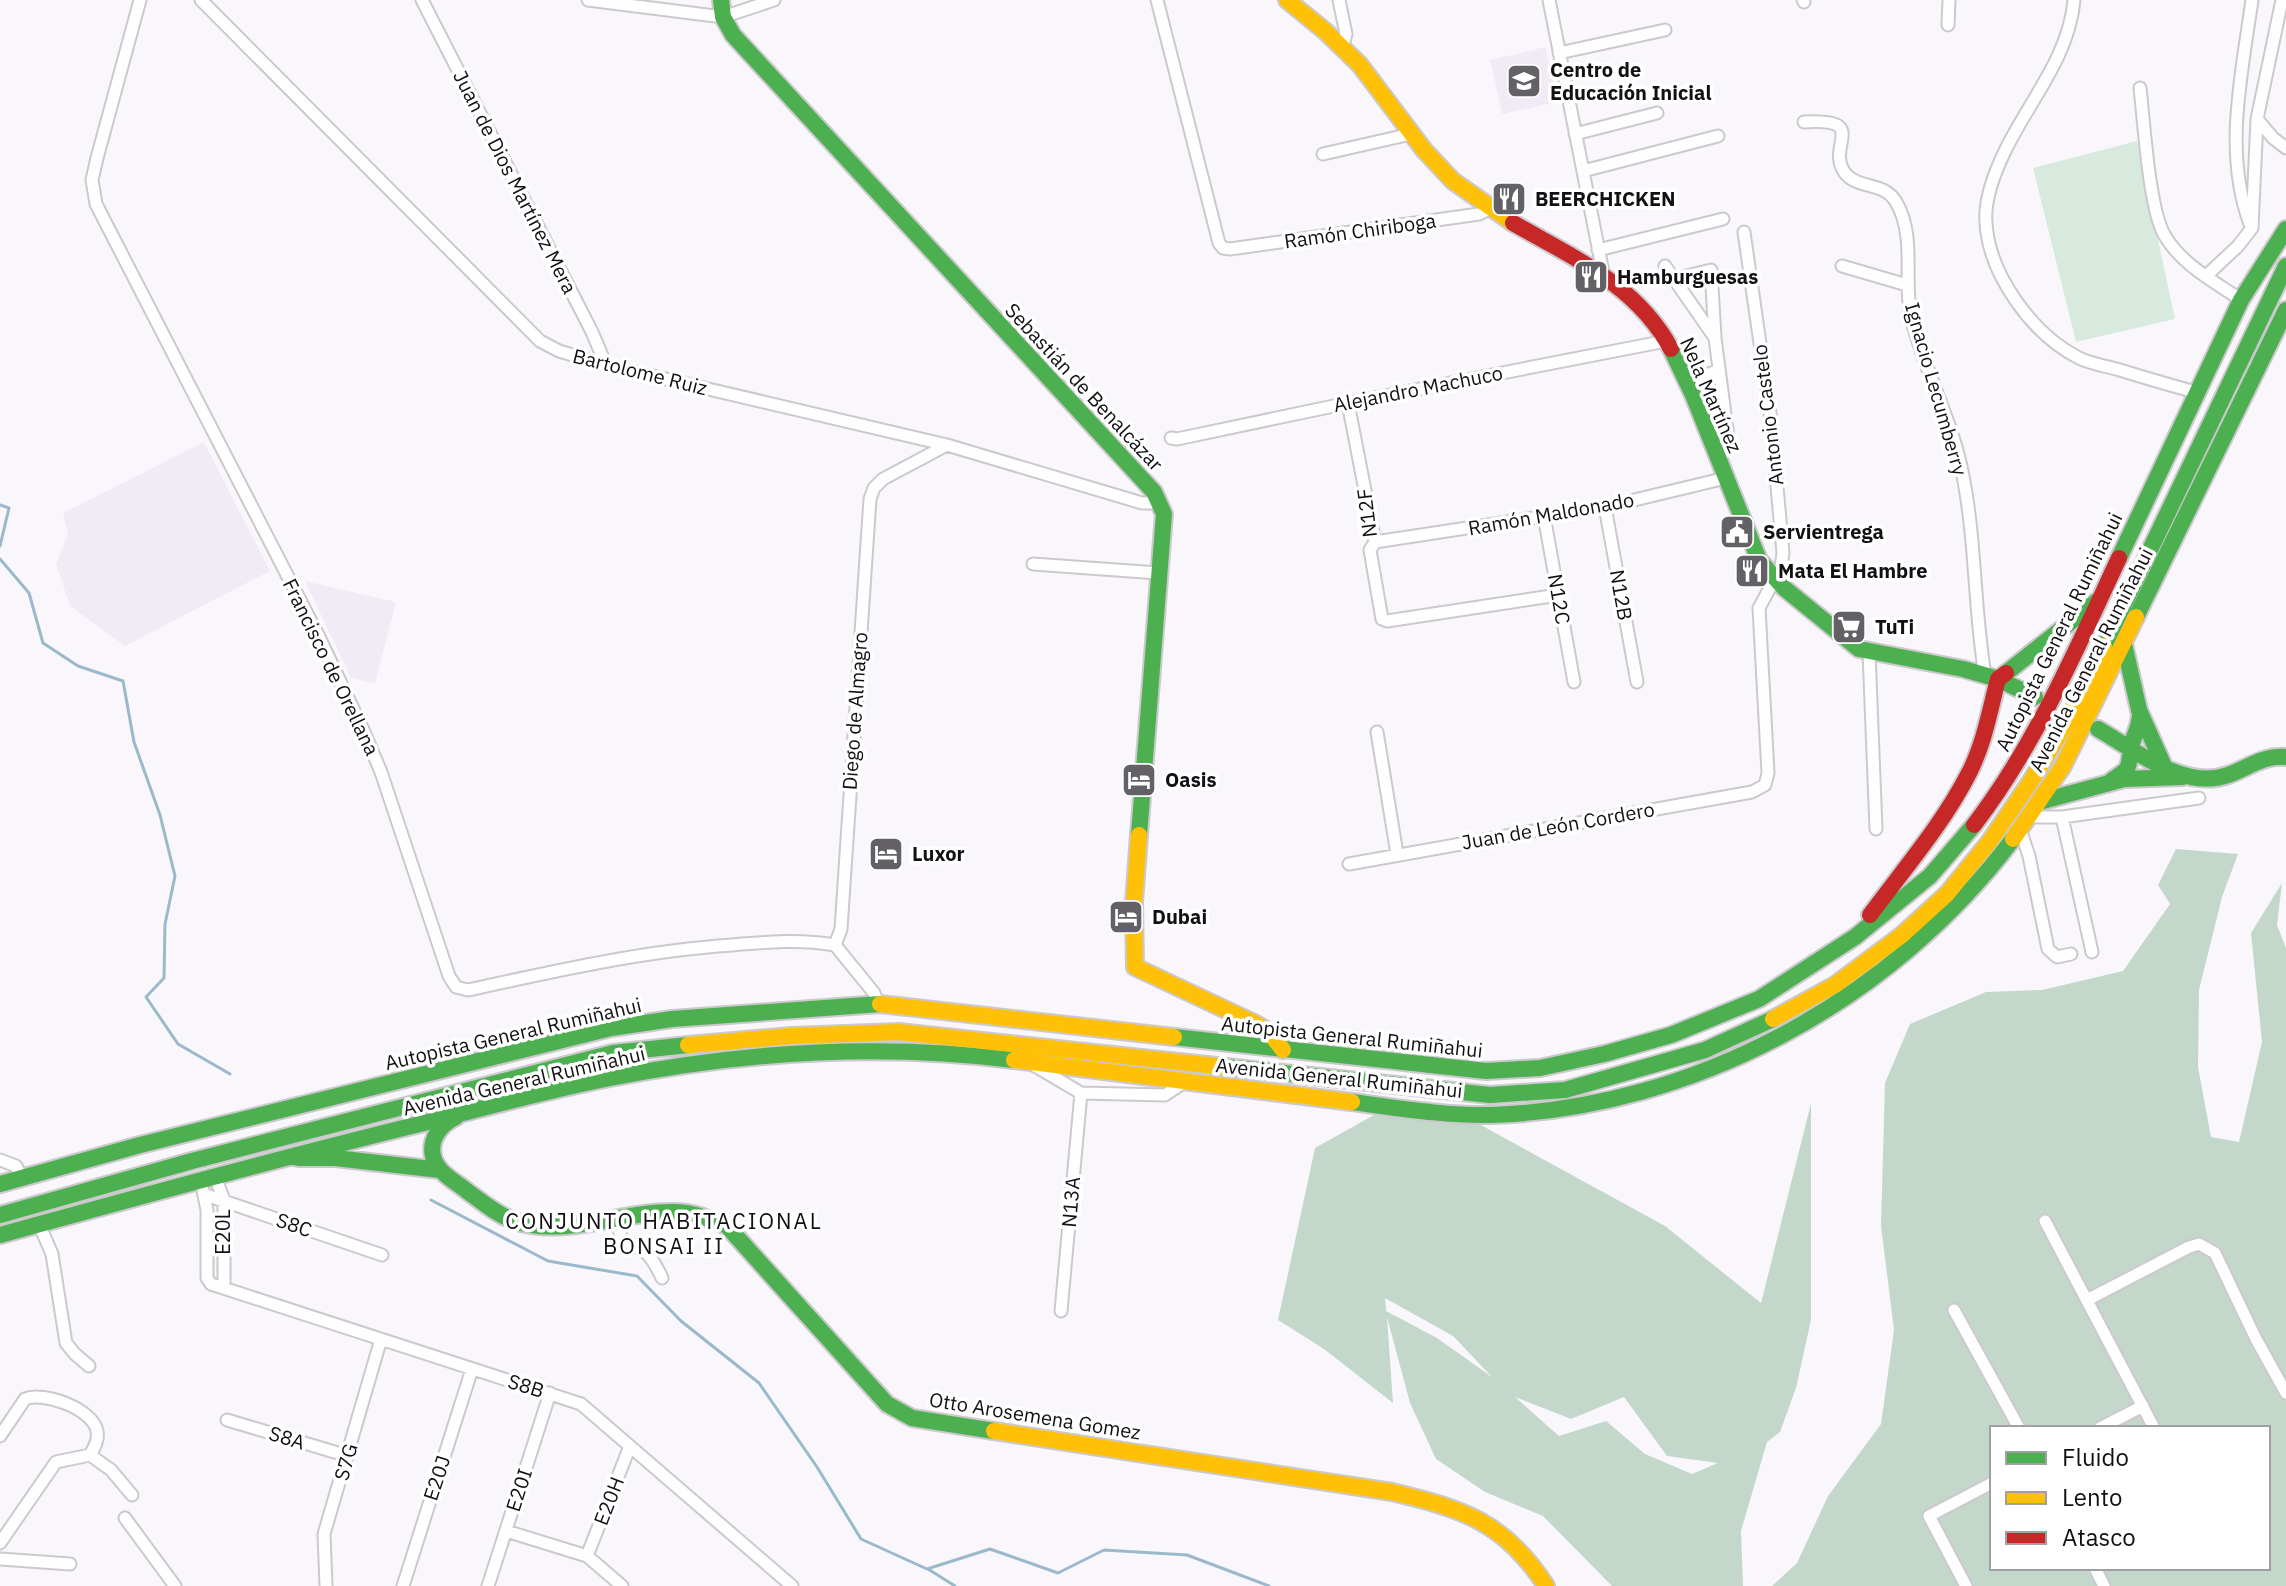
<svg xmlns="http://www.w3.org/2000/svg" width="2286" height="1586" font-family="'IBM Plex Sans',sans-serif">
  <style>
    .built { fill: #f1ebf6 }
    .green { fill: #d8eade }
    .forest { fill: #c3d8ca; fill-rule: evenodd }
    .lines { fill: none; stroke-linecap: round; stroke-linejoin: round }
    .stream { stroke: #9ab9ca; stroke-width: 3 }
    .street-casing { stroke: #ccc9cd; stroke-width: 15 }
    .fast-casing { stroke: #ccc9cd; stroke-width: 20 }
    .slow-casing { stroke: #ccc9cd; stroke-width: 20 }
    .jam-casing { stroke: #ccc9cd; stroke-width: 20 }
    .street { stroke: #fefeff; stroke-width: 11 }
    .fast { stroke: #4caf50; stroke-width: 16 }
    .slow { stroke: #ffc107; stroke-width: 16 }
    .jam { stroke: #c62828; stroke-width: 16 }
    .labels { text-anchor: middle; stroke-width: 7; stroke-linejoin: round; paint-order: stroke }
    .poi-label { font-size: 20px; font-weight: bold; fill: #121014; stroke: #fff; text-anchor: start }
    .street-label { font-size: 20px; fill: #121014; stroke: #fff }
    .neighbourhood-label { font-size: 22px; letter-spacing: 2px; fill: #121014; stroke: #fff }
  </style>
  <rect width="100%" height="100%" fill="#faf7fc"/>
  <path class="built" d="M1546,47L1558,102L1502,114L1490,60Z
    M204,442L270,571L125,646L70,606L56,564L68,534L63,513Z
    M305,581L396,602L375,683L351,678Z"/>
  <path class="green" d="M2137,141L2175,319L2076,342L2033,168Z"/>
  <path class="forest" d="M2176,849L2238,854L2222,897L2199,990L2198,1067L2211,1137L2239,1142L2262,1042L2251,933L2282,883L2277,925L2286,948V1586H1772L1797,1563L1828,1496L1881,1424L1894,1330L1881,1226L1885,1083L1910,1024L1986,992L2042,990L2123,971L2170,904L2158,885ZM1992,1428H2268V1568H1992Z
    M1811,1103V1320L1796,1388L1780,1432L1767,1442L1741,1531L1743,1586H1612L1543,1516L1485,1492L1436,1459L1410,1403L1387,1317L1393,1403L1324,1349L1278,1320L1315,1148L1374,1115L1479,1124L1665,1226L1761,1303ZM1385,1298L1453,1336L1492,1377L1437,1338L1386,1311ZM1515,1397L1571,1419L1624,1397L1667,1456L1718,1463L1692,1474L1645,1454L1606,1421L1559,1436Z"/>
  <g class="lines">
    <path class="stream" d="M0,505L9,508L0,546
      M0,559L29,593L43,643L78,666L123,681L134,742L160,815L175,876L165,924L164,978L146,997L178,1044L230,1074
      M431,1200L548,1261L637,1276L681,1321L759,1383L817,1467L861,1539L927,1569L990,1549L1058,1573L1104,1550L1187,1555L1269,1586
      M928,1569L955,1586"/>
    <g class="street-casing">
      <path id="street" d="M140,0L97,158L92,180L96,204L320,639L364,732L381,772L449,976L456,987L468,990C555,971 642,951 732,945C767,942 800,939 835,945
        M201,0L540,341L559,351L606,365L947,445L1142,503H1161
        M422,0L592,332L606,365
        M588,0L723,17L774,0
        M1157,0L1219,243L1223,248L1230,249L1479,214L1489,209
        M1339,0L1346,34L1343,46
        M1549,0L1603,272
        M1803,0L1804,2
        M2074,0C2069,58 2028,102 2004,153C1994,174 1984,200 1986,223C1989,275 2033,335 2079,358C2091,364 2106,366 2120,370C2145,378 2170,385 2195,392
        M1948,25L1949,0
        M1559,53L1665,30
        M2140,88C2144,122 2149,210 2165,236C2181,264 2215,282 2241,300
        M2257,119L2273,138L2286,148
        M1804,122C1871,118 1825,146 1845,173C1858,190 1884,181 1896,202C1917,237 1902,283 1912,321C1926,374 1953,422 1963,476C1976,542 1974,610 1985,675
        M1575,134L1657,113
        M1323,154L1411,134
        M1583,171L1718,136
        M2250,224C2223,152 2242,73 2252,0
        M1598,250L1723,219
        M1665,266L1715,338L1729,445
        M1842,266L1907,285
        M2206,276L2238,246L2252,228L2257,119L2282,0
        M1674,279L1711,270L1715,337
        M1686,383L1719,370
        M1348,403L1375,542L1370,550L1382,619L1387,621L1558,595
        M1171,438L1177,439L1348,403L1666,341
        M1605,507L1637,682
        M1544,516L1574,682
        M1375,542L1605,507L1726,478
        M1033,564L1158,573
        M1869,652L1876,829
        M1377,732L1397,854
        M2028,817H2062L2199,798
        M2062,817L2092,952
        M2020,829L2029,856L2048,949L2057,957L2071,954
        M1349,864L1752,792L1765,785L1768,773L1759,608L1781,567L1783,553L1771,420L1744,232
        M835,945L841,929L870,499L874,488L883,479L947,445
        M835,945L874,993L878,1004
        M1035,1066L1081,1093L1165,1095L1186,1081
        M0,1160L16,1166L22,1178
        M215,1177L224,1200V1288
        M201,1181L207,1210V1278L211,1284L581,1404L792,1586
        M206,1195L382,1255
        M616,1218L622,1240C646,1250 651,1254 662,1278
        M2045,1221L2154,1428
        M39,1224L52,1254L66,1343L75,1354L89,1366
        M2087,1300L2189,1247L2199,1244L2215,1253L2256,1339L2286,1393
        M1954,1310L2019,1428
        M1061,1311L1081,1093
        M227,1420L348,1456
        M2100,1428L2143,1406
        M0,1436L25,1399C44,1391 93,1409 97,1431C99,1440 94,1448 90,1455
        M125,1518L175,1586
        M506,1531L587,1556L622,1586
        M0,1543L56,1462L90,1455L111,1470L132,1495
        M587,1556L630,1446
        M0,1559L70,1564
        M2095,1568L2104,1586
        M326,1586L324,1534L381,1339
        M403,1586L472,1369
        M488,1586L550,1393
        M1966,1586L1929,1516L1992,1483"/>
    </g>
    <g class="fast-casing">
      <path id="fast" d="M721,0L723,17L733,35L1154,492L1164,514L1139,835
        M1671,349L1693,395L1759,560L1784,588L1859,649L1963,669L1998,679L2035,697
        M2119,558L2241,300L2286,229
        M2136,617L2286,310
        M2124,644L2139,710L2164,766
        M2104,646L2286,266
        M2006,673L2097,601
        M2098,729C2135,750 2184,791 2228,775C2248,768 2263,755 2286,757
        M2111,781C2131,767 2128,771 2131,748C2133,736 2139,730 2140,715
        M2039,802L2124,779L2183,777
        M1174,1037L1486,1071L1540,1068L1604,1054L1671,1035L1759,999L1855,937L1930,876L1974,825
        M1226,1067L1490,1095L1565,1090L1705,1050L1773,1019
        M1352,1102C1398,1108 1445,1116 1492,1115C1694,1108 1892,1000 2013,839
        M456,1117C441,1124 429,1139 433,1156C437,1173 455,1181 467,1191C482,1202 496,1214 514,1221C565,1238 621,1211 674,1212C693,1212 709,1219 727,1226L887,1404L912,1418L994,1431
        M298,1158H335L440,1170
        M0,1184L140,1145L611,1028L672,1019L880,1004
        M0,1215L192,1161L613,1053L688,1045
        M0,1235C142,1196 284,1157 428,1122C488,1107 549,1090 610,1078C742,1052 881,1043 1014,1060"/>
    </g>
    <g class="slow-casing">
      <path id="slow" d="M1287,0L1325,31L1360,65L1424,150L1453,181L1513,223
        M1139,835L1134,902L1135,967L1256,1024L1269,1032L1283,1050
        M2013,839L2063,766L2136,617
        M880,1004L1174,1037
        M1773,1019L1835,985L1902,935L1947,894L1990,841L2031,781L2068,720L2104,646
        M688,1045L791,1036L899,1032L1226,1067
        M1014,1060L1352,1102
        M994,1431L1392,1492C1463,1509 1505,1522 1546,1586"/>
    </g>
    <g class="jam-casing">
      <path id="jam" d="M1513,223C1572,257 1637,285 1671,349
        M1974,825C2036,744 2076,650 2119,558
        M1870,915C1904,869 1943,824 1969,773C1984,744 1990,710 1998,679L2006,673"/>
    </g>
    <use href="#street" class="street"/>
    <use href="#fast" class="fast"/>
    <use href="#slow" class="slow"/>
    <use href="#jam" class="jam"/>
  </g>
  <defs>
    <g id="school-square" transform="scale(1.8)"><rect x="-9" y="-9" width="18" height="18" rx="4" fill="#636165" stroke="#fff"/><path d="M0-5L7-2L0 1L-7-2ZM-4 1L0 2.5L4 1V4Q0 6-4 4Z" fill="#fff"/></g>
    <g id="restaurant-square" transform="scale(1.8)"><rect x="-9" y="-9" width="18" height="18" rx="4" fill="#636165" stroke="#fff"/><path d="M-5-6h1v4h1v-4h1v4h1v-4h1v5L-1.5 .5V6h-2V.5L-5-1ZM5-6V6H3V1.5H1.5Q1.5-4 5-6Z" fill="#fff"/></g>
    <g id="civic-square" transform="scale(1.8)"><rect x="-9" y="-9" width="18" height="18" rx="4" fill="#636165" stroke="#fff"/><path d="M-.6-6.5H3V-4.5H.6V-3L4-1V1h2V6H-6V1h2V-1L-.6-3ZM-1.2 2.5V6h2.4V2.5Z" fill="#fff"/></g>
    <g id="supermarket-square" transform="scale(1.8)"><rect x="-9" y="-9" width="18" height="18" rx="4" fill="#636165" stroke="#fff"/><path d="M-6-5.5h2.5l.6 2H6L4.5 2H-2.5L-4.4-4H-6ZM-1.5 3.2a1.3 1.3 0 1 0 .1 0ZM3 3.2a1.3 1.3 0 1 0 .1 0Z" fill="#fff"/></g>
    <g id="hotel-square" transform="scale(1.8)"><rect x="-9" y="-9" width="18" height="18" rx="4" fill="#636165" stroke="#fff"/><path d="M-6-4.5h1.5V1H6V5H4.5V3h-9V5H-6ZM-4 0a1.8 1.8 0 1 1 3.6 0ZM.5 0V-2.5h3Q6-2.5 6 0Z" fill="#fff"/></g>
  </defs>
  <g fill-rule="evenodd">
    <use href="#school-square" x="1524" y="81"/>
    <use href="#restaurant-square" x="1509" y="199"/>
    <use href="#restaurant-square" x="1591" y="277"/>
    <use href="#civic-square" x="1737" y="532"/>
    <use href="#restaurant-square" x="1752" y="571"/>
    <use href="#supermarket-square" x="1849" y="627"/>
    <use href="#hotel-square" x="1139" y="780"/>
    <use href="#hotel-square" x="886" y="854"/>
    <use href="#hotel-square" x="1126" y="917"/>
  </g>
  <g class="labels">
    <g class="poi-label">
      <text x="1550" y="77">Centro de<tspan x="1550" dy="23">Educación Inicial</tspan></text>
      <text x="1535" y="206">BEERCHICKEN</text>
      <text x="1617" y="284">Hamburguesas</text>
      <text x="1763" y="539">Servientrega</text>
      <text x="1778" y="578">Mata El Hambre</text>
      <text x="1875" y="634">TuTi</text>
      <text x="1165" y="787">Oasis</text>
      <text x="912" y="861">Luxor</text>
      <text x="1152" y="924">Dubai</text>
    </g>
    <g class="street-label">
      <text transform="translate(515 182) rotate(63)" y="7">Juan de Dios Martínez Mera</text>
      <text transform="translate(1360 231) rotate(-8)" y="7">Ramón Chiriboga</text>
      <text transform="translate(640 372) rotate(14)" y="7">Bartolome Ruiz</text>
      <text transform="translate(1084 387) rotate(47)" y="7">Sebastián de Benalcázar</text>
      <text transform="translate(1418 389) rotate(-11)" y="7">Alejandro Machuco</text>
      <text transform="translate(1936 389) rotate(74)" y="7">Ignacio Lecumberry</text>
      <text transform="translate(1711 395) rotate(66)" y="7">Nela Martínez</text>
      <text transform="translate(1768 415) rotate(-97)" y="7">Antonio Castelo</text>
      <text transform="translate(1367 513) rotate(-97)" y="7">N12F</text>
      <text transform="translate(1551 514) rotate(-10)" y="7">Ramón Maldonado</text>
      <text transform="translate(1621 595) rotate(80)" y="7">N12B</text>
      <text transform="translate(1559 599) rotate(80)" y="7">N12C</text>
      <text transform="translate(2059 632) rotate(-64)" y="7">Autopista General Rumiñahui</text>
      <text transform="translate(2091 660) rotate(-63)" y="7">Avenida General Rumiñahui</text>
      <text transform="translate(331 667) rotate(64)" y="7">Francisco de Orellana</text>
      <text transform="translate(855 711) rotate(-86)" y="7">Diego de Almagro</text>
      <text transform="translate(1558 826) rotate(-10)" y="7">Juan de León Cordero</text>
      <text transform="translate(513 1034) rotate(-13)" y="7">Autopista General Rumiñahui</text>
      <text transform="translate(1352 1037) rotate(6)" y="7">Autopista General Rumiñahui</text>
      <text transform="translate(1339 1078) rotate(6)" y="7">Avenida General Rumiñahui</text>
      <text transform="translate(524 1081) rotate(-13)" y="7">Avenida General Rumiñahui</text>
      <text transform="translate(1071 1202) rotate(-85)" y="7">N13A</text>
      <text transform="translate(294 1225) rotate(19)" y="7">S8C</text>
      <text transform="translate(223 1232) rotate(-90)" y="7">E20L</text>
      <text transform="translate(526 1386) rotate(17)" y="7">S8B</text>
      <text transform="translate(1035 1416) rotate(9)" y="7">Otto Arosemena Gomez</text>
      <text transform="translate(287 1438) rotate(17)" y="7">S8A</text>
      <text transform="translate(346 1462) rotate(-74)" y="7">S7G</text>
      <text transform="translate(437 1478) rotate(-72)" y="7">E20J</text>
      <text transform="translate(519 1490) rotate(-72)" y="7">E20I</text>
      <text transform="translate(609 1501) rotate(-69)" y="7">E20H</text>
    </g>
    <g class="neighbourhood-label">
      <text x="664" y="1229">CONJUNTO HABITACIONAL<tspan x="664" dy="25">BONSAI II</tspan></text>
    </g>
  </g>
  <rect x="1990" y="1426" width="280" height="144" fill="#ffffff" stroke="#a09fa1" stroke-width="2"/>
  <rect x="2006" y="1452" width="40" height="12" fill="#4caf50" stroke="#a09fa1" stroke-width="2"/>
  <text x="2062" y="1466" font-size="24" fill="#121014">Fluido</text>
  <rect x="2006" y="1492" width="40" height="12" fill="#ffc107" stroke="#a09fa1" stroke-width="2"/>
  <text x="2062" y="1506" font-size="24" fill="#121014">Lento</text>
  <rect x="2006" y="1532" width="40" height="12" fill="#c62828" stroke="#a09fa1" stroke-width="2"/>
  <text x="2062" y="1546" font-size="24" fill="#121014">Atasco</text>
</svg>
